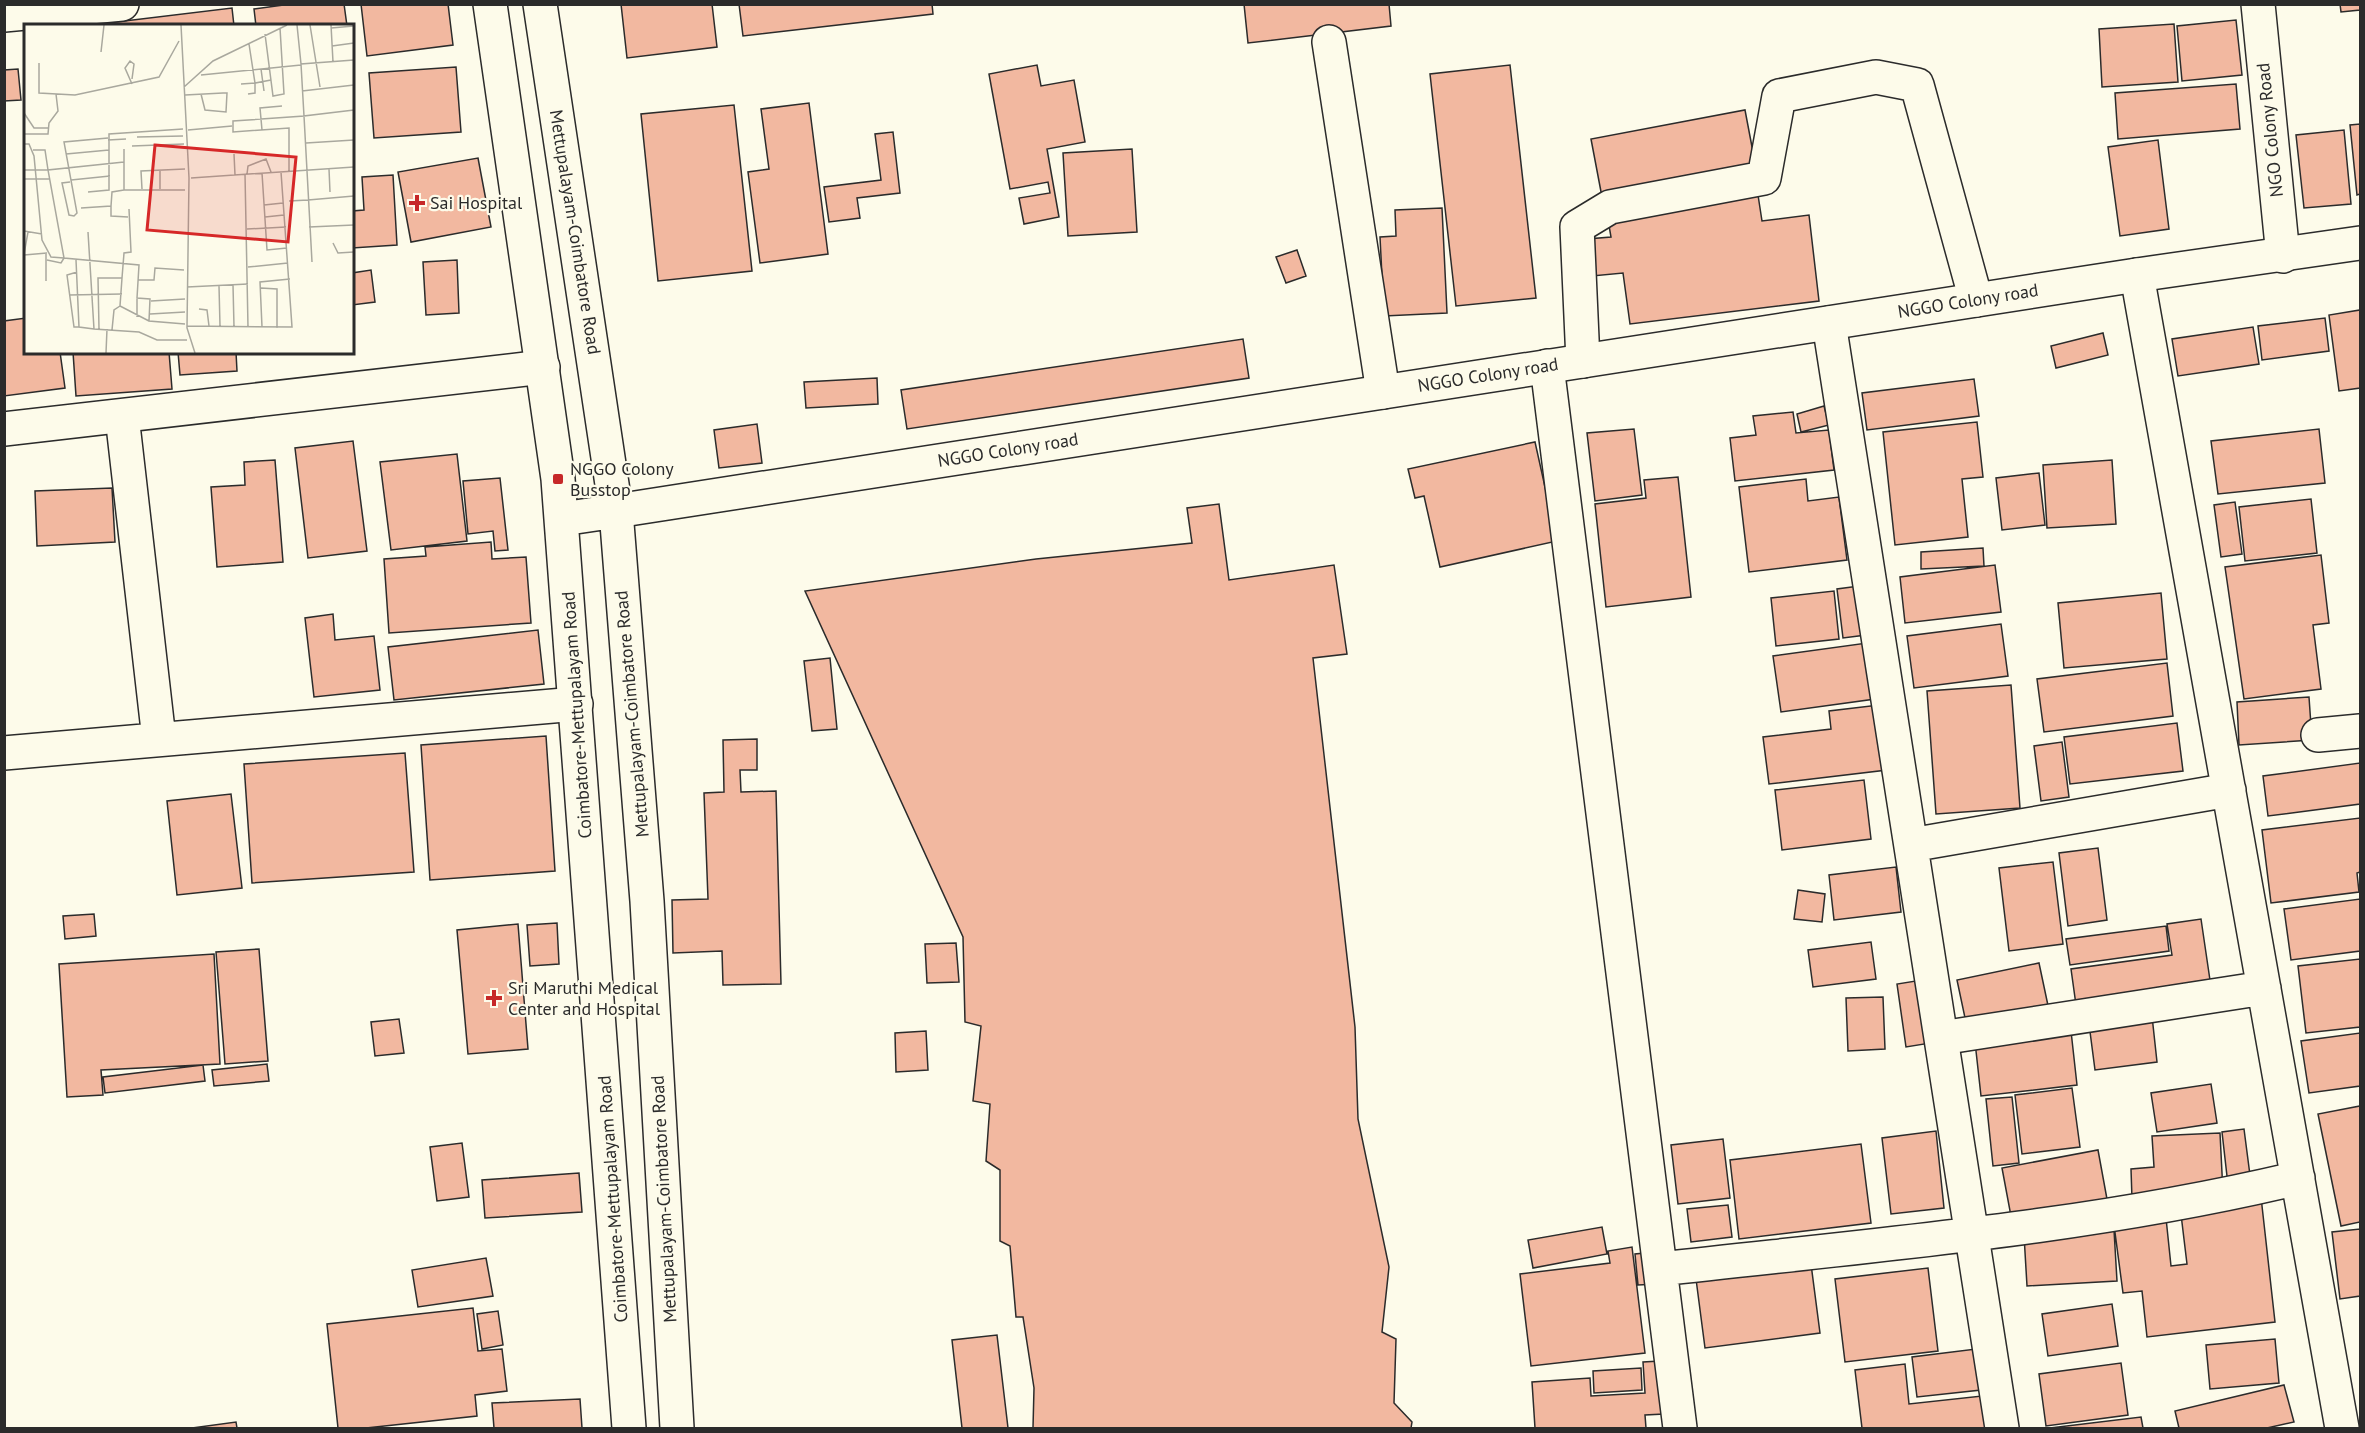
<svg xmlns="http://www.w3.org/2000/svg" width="2365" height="1433" font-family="'PT Sans',sans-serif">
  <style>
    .building { fill: #f2b8a0; stroke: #2b2b2b; stroke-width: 1.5 }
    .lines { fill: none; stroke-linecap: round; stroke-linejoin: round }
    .street-casing { stroke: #2b2b2b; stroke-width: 36 }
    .secondary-casing { stroke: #2b2b2b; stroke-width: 36 }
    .highway-casing { stroke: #2b2b2b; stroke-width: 36 }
    .street { stroke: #fdfbea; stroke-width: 33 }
    .secondary { stroke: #fdfbea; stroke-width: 33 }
    .highway { stroke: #fdfbea; stroke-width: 33 }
    .poi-dot { fill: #c62828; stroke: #fdfbea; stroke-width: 2 }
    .labels { text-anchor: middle; stroke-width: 4.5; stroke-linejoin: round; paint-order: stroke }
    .street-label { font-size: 18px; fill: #2b2b2b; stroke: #fdfbea }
    .poi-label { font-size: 18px; fill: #2b2b2b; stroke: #fdfbea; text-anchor: start }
    .inset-road { fill: none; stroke: #a9a89e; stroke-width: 1.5 }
    .view { fill: #d62828; fill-opacity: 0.15; stroke: #d62828; stroke-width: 3 }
    .inset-edge { fill: none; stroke: #2b2b2b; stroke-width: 3 }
  </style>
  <rect width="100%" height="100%" fill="#fdfbea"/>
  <path class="building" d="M291,4H344L347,26H256L254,9Z
    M361,4H448L453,45L367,56Z
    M621,4H712L717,47L627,58Z
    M739,4H932L933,14L743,36Z
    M1244,4H1389L1391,26L1248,43Z
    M2340,4H2360V10L2341,12Z
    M232,8L234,26H83Z
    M2236,20L2242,75L2182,81L2177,26Z
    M2174,24L2178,82L2102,87L2099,29Z
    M1037,65L1041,86L1074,80L1085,142L1047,149L1059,217L1024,224L1019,198L1050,193L1048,182L1010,189L989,74Z
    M1510,65L1536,298L1456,306L1430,74Z
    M456,67L461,132L374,138L369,73Z
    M18,69L21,100L4,101V70Z
    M2236,84L2240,129L2118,139L2115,93Z
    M809,103L828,254L760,263L748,172L769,169L761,109Z
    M734,105L752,271L658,281L641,114Z
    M1745,110L1756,168L1602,197L1591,139Z
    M2360,124V194L2357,195L2350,125Z
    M2344,130L2351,204L2304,208L2296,135Z
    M893,132L900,193L857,198L860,218L829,222L824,187L881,180L875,134Z
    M2158,140L2169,229L2120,236L2108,147Z
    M1132,149L1137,232L1068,236L1063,153Z
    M478,158L491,227L411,242L398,172Z
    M393,175L397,245L352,248V211L364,210L362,177Z
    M1758,195L1762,221L1809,215L1819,301L1630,324L1623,273L1592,276L1587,239L1611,237L1607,214Z
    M1442,208L1447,313L1384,316L1380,237L1396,236L1395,210Z
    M1297,250L1306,276L1286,283L1276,257Z
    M457,260L459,313L426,315L423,262Z
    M371,270L375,302L352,305V273Z
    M2360,310V388L2339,391L2329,315Z
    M26,318V352H60L65,388L4,396V321Z
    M2325,318L2329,351L2262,360L2258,326Z
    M2253,327L2259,364L2178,376L2172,339Z
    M2103,333L2108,355L2056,368L2051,346Z
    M1243,339L1249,378L907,429L901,390Z
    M73,352H169L172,389L76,396Z
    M178,352H236L237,371L180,375Z
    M877,378L878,404L806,408L804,382Z
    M1974,379L1979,416L1867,430L1862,393Z
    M1824,406L1829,425L1801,432L1797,414Z
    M1793,412L1796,433L1829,430L1834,470L1735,481L1730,438L1756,435L1753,416Z
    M1977,422L1983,477L1962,479L1968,537L1895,545L1883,432Z
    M757,424L762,463L719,468L714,430Z
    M1634,429L1642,495L1595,501L1587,433Z
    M2319,429L2325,483L2218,494L2211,441Z
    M353,441L367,551L308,558L295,448Z
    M1535,442L1557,541L1440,567L1424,496L1415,498L1408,469Z
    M457,454L467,541L391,550L380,462Z
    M275,460L283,562L217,567L211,487L245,485L244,462Z
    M2112,460L2116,524L2047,528L2043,465Z
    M2039,473L2045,525L2002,530L1996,478Z
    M1678,477L1691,597L1606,607L1595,504L1646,498L1644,480Z
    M500,478L508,550L495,551L493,531L468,534L463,481Z
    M1806,479L1808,501L1839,497L1847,560L1749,572L1739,487Z
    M112,488L115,542L37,546L35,491Z
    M2311,499L2317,553L2245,561L2239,507Z
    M2235,502L2242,554L2221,557L2214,505Z
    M1219,504L1229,580L1334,565L1347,654L1313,658L1355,1027L1358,1119L1389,1267L1382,1332L1396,1339L1394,1403L1412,1422L1411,1428H1033L1034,1388L1023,1317H1016L1010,1246L1000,1241V1170L986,1161L990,1104L973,1101L981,1026L965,1022L963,937L805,591L1036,559L1192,543L1187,508Z
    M491,542L492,559L526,557L531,623L389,633L384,559L426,556L425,547Z
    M1983,548L1984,566L1921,569V552Z
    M2321,555L2329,623L2313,625L2321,689L2244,699L2225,567Z
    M1995,565L2001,612L1905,623L1900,577Z
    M1859,586L1866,635L1843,638L1837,589Z
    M1834,591L1839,639L1776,646L1771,598Z
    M2161,593L2167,659L2064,668L2058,603Z
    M333,614L335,640L374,636L380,690L314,697L305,618Z
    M2001,624L2008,676L1914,688L1907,636Z
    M538,630L544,684L394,700L388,647Z
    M1867,643L1875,699L1781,712L1773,656Z
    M830,658L837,729L812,731L804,661Z
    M2167,663L2173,716L2044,732L2037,679Z
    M2011,685L2020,808L1936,814L1927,691Z
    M2309,697L2312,740L2239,745L2237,702Z
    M1879,705L1887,770L1769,784L1763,737L1831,729L1829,711Z
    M2177,723L2183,771L2070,784L2064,737Z
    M546,736L555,871L430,880L421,745Z
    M757,739V770H740L741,792L776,791L781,984L723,985L722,951L673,953L672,900L708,899L704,793L724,792L723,740Z
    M2062,742L2069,797L2041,801L2034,746Z
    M405,753L414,872L252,883L244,764Z
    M2360,763V804L2268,816L2263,776Z
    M1864,780L1871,839L1782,850L1775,790Z
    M231,794L242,888L177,895L167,801Z
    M2360,818V872L2357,873L2359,892L2271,903L2262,830Z
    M2098,848L2107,920L2068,926L2059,853Z
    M2053,862L2063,944L2009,951L1999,868Z
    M1896,867L1901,912L1834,920L1829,875Z
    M1798,890L1825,894L1822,922L1794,919Z
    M2360,899V951L2291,960L2284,909Z
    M94,914L96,936L65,939L63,916Z
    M2201,919L2211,987L2076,1005L2071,969L2172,955L2167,924Z
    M557,923L559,964L530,966L527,925Z
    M518,924L528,1049L468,1054L457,930Z
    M2166,926L2169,951L2070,965L2066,939Z
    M1871,942L1876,979L1813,987L1808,950Z
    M956,943L959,982L927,983L925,944Z
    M259,949L268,1061L225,1064L216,952Z
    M214,954L220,1064L101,1070L103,1095L67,1097L59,964Z
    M2360,959V1027L2306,1033L2298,966Z
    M2039,963L2050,1015L1968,1032L1957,980Z
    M1928,979L1937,1042L1906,1047L1897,984Z
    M1883,997L1885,1049L1848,1051L1846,998Z
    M2152,1016L2157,1062L2095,1070L2089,1024Z
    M399,1019L404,1053L375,1056L371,1022Z
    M926,1031L928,1070L896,1072L895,1033Z
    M2071,1031L2077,1085L1981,1096L1975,1042Z
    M2360,1033V1086L2309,1093L2301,1041Z
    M267,1064L269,1081L214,1086L212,1070Z
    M203,1065L205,1081L105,1093L103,1077Z
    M2211,1084L2217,1123L2157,1132L2151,1093Z
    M2072,1088L2080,1147L2022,1154L2015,1095Z
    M2012,1097L2019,1163L1993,1166L1986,1099Z
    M2360,1106V1222L2341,1226L2318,1114Z
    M2244,1129L2251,1183L2228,1185L2222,1132Z
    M1936,1131L1944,1208L1891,1214L1882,1138Z
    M2220,1133L2223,1193L2132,1199L2131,1169L2154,1167L2152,1136Z
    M1723,1139L1730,1198L1678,1204L1671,1145Z
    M462,1143L469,1197L437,1201L430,1147Z
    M1861,1144L1871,1223L1739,1239L1730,1160Z
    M2098,1150L2109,1210L2013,1227L2002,1168Z
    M579,1173L582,1212L485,1218L482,1180Z
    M2261,1197L2275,1322L2147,1337L2142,1291L2123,1293L2114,1225L2166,1218L2171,1266L2187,1264L2180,1206Z
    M1728,1205L1732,1237L1691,1242L1687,1209Z
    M1602,1227L1607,1254L1533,1268L1528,1240Z
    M2360,1229V1296L2340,1299L2332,1232Z
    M2114,1230L2117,1281L2027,1286L2024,1235Z
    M1632,1247L1645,1353L1531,1366L1520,1274L1610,1263L1608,1251Z
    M1655,1252L1657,1284L1638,1285L1635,1254Z
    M486,1258L493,1296L418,1307L412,1270Z
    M1811,1264L1820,1333L1705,1348L1696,1279Z
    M1928,1268L1938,1351L1845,1362L1835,1279Z
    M2112,1304L2118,1346L2048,1356L2042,1314Z
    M473,1308L478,1351L502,1349L507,1391L475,1395L477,1416L366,1428H338L327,1324Z
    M498,1311L503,1345L482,1349L477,1314Z
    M997,1335L1008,1428H962L952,1340Z
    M2275,1339L2279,1383L2210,1389L2206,1345Z
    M1976,1349L1981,1390L1917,1397L1912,1357Z
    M1660,1361L1664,1414L1645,1415L1646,1428H1535L1532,1382L1590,1378L1591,1396L1645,1393L1643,1362Z
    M2121,1363L2128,1415L2046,1426L2039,1374Z
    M1905,1364L1909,1404L1982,1396L1986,1428H1862L1855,1370Z
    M1641,1368L1642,1390L1594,1393L1593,1371Z
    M2284,1385L2294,1422L2267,1428H2179L2175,1411Z
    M580,1399L582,1428H494L492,1403Z
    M2141,1417L2143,1428H2050Z
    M236,1422L237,1428H192Z"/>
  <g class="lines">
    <g class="street-casing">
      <path id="street" d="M2258,4L2283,256
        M4,15L122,4
        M1329,42L1383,392
        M2137,275L2342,1428
        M1829,323L2002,1428
        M1583,361L1577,227L1610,207L1764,178L1779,96L1876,77L1917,85L1976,300
        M1547,366L1680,1428
        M122,416L159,739
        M4,429L543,367
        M2318,735L2360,731
        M4,753L576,704
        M1911,845L2229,790
        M1941,1038L2264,988
        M1660,1269C1873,1245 2089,1228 2298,1178"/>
    </g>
    <g class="secondary-casing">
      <path id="secondary" d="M616,511L2137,275L2360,243"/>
    </g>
    <g class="highway-casing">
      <path id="highway" d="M490,4L558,479L629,1428
        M540,4L616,511L647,901L677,1428
        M562,519L616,511"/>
    </g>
    <use href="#street" class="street"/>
    <use href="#secondary" class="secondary"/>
    <use href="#highway" class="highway"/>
  </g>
  <g class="poi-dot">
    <path d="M414 194h6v6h6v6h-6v6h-6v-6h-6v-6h6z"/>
    <rect x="552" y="473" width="12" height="12" rx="3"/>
    <path d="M491 989h6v6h6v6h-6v6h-6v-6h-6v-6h6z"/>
  </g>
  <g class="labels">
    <g class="street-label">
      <text transform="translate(2270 130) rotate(-96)" y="6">NGO Colony Road</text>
      <text transform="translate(575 232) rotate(81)" y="6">Mettupalayam-Coimbatore Road</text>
      <text transform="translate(1968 301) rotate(-9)" y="6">NGGO Colony road</text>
      <text transform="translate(1488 375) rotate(-9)" y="6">NGGO Colony road</text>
      <text transform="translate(1008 450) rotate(-9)" y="6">NGGO Colony road</text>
      <text transform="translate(632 714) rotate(-95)" y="6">Mettupalayam-Coimbatore Road</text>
      <text transform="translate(577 715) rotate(-94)" y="6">Coimbatore-Mettupalayam Road</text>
      <text transform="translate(613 1199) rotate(-94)" y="6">Coimbatore-Mettupalayam Road</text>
      <text transform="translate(664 1199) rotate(-93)" y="6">Mettupalayam-Coimbatore Road</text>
    </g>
    <g class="poi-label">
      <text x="430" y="209">Sai Hospital</text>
      <text x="570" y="475">NGGO Colony<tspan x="570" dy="21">Busstop</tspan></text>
      <text x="508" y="994">Sri Maruthi Medical<tspan x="508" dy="21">Center and Hospital</tspan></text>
    </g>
  </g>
  <g transform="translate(24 24)">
    <rect width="330" height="330" fill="#fdfbea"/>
    <path class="inset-road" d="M157,1L165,154L163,304L171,329M273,1L277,40M286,1L296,63M307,1L309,38M307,4L330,2M241,10L249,72L260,70L256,4M225,20L231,59L247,56M308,22L330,19M77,28L80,1M15,39V69L51,71L135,53L155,17M237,45L240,67M177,51L277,41M108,55L110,40L106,37L101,44L108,60M217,60L231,59V69L224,70M160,63L189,37L263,1M278,67L330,61M161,71L199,69H203L202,88L181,86L177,70M0,89L10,104H24M164,106L208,102M238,106L236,84L258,82M0,110H24L25,99L34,87L32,70M113,113L159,112M84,116L102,115M282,119L330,116M0,120H5L10,132L18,216L27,233L40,234M108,122L160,120M42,130L85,126M210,130L211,151M100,138L24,146L40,234L115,241L113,274L126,275L125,297L161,300M305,145L306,168M0,146H24L21,126H9M136,146V165M265,148V104L209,108V97L280,92L277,40L330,36M238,149L243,226L263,224M221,150L224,303M223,150L224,142L242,135L247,148M167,154L330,143M0,155H26M47,156L86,152M46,158L38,159L45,191L50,192L53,189L40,118L84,114M118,165L117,147L161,145M100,166V125M64,168L85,166V110L159,105M284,176L330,172M265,177L284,176M240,181L259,179M87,182V192L104,193M57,184L87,182L88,168L100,166H161M241,193L260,191M285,203L330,201M223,205L262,203M0,207L18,210M64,208L70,305L115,308L133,316H163M309,219L314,229L330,228M0,230L4,208M0,231L23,229M23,236L37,239L40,234M52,236L55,303L70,305M288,238L280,92L330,86M224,243L264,239M53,248L43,251L50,303H55M98,254L96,282L125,297M114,256H130L131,244L160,246M22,257V229M209,261L210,303M195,262L196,302M163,263L224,260M237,264L253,265V304M45,271L98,270M127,277L161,275M175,285L183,286L185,302M126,290L161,288M113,293V274M163,302L268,303L257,148M238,303L236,258L266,255M75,305L74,254H98L100,229L107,228L105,185M88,306L90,286L96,282M82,329L83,305"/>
    <path class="view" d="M131,121L272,133L264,218L123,206Z"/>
    <rect width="330" height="330" class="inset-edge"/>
  </g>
  <rect width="2365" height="1433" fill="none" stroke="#2b2b2b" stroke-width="12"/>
</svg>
